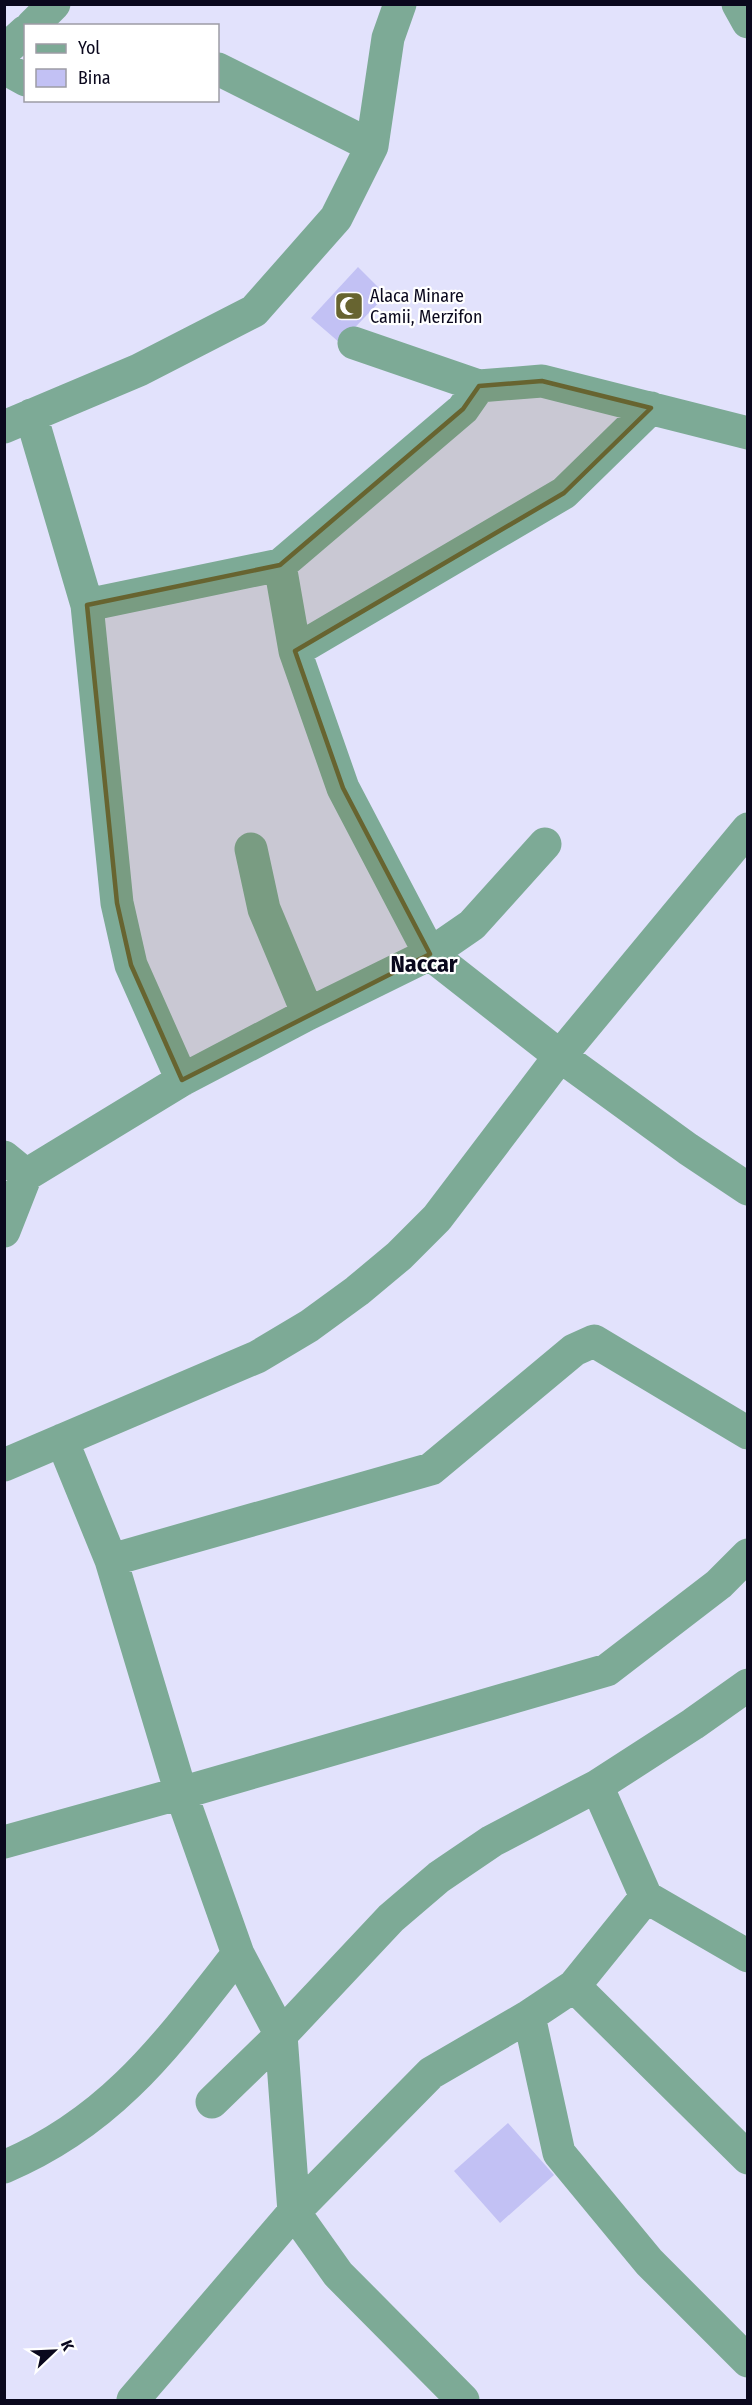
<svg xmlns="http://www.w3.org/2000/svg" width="752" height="2405" font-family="'Fira Sans Condensed',sans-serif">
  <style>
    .building { fill: #c2c1f4 }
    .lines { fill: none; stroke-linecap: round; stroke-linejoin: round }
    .minor { stroke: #7daa96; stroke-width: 33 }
    .marked { fill: #676430; fill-opacity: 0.2; stroke: #676430; stroke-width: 4.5; stroke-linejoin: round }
    .labels { text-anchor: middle; stroke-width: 4.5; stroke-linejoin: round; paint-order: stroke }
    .poi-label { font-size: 18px; fill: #0a081d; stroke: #fff; text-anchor: start }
    .district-label { font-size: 24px; font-weight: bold; fill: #0a081d; stroke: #fff }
  </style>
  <rect width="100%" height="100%" fill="#e2e2fc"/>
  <path class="building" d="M358,267L386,295L340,343L311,318Z
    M508,2123L554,2175L500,2223L454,2171Z"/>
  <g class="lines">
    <path class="minor" d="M738,4L748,22
      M32,26L54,4
      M4,51L26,31
      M4,68L26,80
      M218,69L372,146
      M354,343L479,386L542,381L748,433
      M31,415L87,605L117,903L131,965L182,1080
      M4,427L139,370L254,311L336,218L372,146L388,38L400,4
      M280,565L295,651L343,788L430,954L560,1056L688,1149L748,1189
      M87,605L280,565L463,409L479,386
      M295,651L564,493L651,408
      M251,849L264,909L308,1014
      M4,1157L26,1175
      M4,1231L26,1175L182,1080L308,1014L430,954L472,925L545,844
      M62,1440L111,1560L181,1793L238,1954L281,2035L294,2212L338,2274L463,2400
      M4,1465L257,1357L309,1326L357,1291L399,1256L437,1218L560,1056L748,829
      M111,1560L431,1469L574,1350L594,1341L748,1433
      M597,1786L646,1897L748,1956
      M4,1842L181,1793L607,1670L719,1584L748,1555
      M574,1986L748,2158
      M529,2016L559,2153L649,2262L748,2361
      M212,2102L281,2035L391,1918L439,1877L492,1841L597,1786L693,1724L748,1685
      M4,2167C113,2121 168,2043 238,1954
      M133,2400L294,2212L431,2073L529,2016L574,1986L646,1897"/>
  </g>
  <path class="marked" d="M542,381L651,408L564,493L295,651L343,788L430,954L182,1080L131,965L117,903L87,605L280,565L463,409L479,386Z"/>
  <defs>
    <g id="mosque-square" transform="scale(1.5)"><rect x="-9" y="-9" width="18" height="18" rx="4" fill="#676430" stroke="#fff"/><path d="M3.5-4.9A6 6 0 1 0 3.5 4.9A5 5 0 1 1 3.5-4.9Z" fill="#fff"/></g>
  </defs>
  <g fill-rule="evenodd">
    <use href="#mosque-square" x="349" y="306"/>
  </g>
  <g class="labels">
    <g class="poi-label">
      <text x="370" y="302">Alaca Minare<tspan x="370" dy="21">Camii, Merzifon</tspan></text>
    </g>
    <g class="district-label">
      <text x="424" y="972">Naccar</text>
    </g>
  </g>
  <rect width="752" height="2405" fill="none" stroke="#0a081d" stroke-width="12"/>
  <rect x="24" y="24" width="195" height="78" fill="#ffffff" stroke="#9d9ca5" stroke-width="1.5"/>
  <rect x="36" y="44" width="30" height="9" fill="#7daa96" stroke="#9d9ca5" stroke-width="1.5"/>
  <text x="78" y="54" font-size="18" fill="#0a081d">Yol</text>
  <rect x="36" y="69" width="30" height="18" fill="#c2c1f4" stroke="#9d9ca5" stroke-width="1.5"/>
  <text x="78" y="84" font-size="18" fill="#0a081d">Bina</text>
  <g transform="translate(54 2351) rotate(67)" stroke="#ffffff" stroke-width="4.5" paint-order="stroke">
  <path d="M0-4.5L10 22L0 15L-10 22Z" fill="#0a081d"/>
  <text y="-9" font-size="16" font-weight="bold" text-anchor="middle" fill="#0a081d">K</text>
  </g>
</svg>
